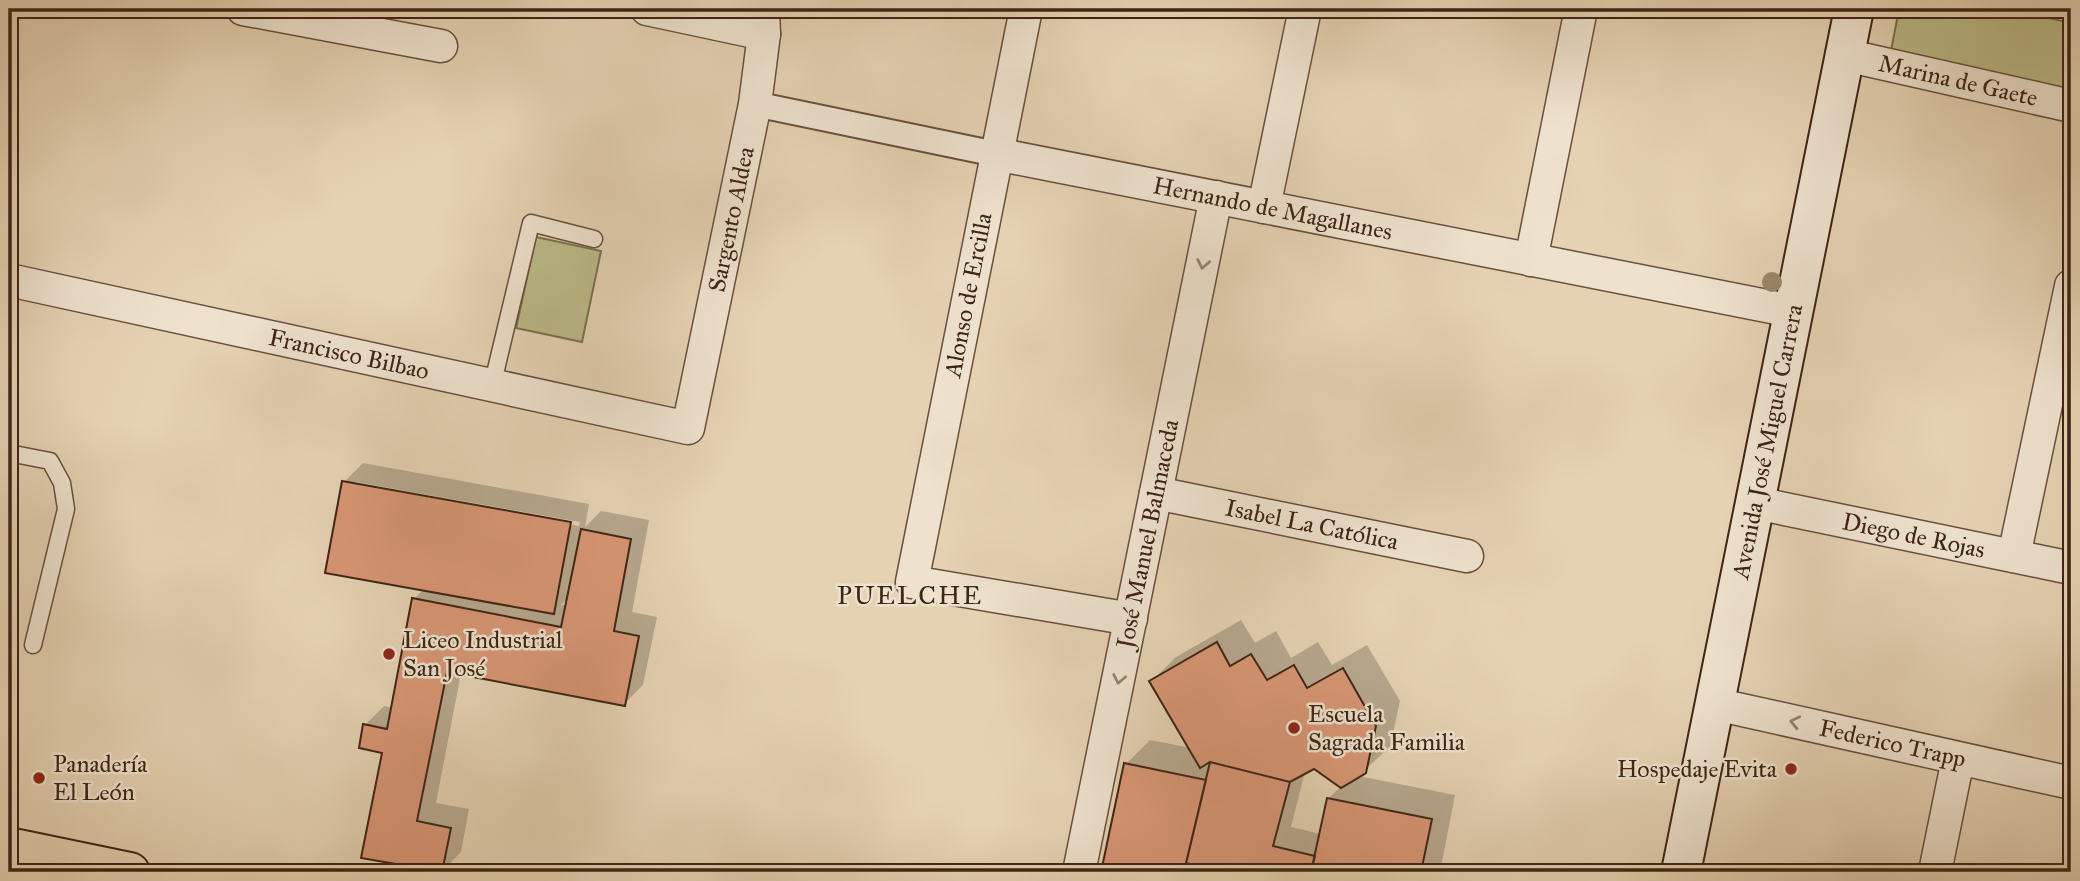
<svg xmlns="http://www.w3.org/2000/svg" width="2080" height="881" font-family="'IM FELL Great Primer',serif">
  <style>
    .green { fill: #bbba88; stroke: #7c704e; stroke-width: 2 }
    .shadow { fill: #0003; fill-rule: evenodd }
    .building { fill: #d89675; stroke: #3e2514; stroke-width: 2 }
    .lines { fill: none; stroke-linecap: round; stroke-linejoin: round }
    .service-casing { stroke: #68503c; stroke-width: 19 }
    .pedestrian-casing { stroke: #68503c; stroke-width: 28 }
    .minor-casing { stroke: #68503c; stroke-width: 35 }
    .secondary-casing { stroke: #3e2514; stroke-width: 42 }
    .primary-casing { stroke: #3e2514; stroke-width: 42 }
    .service { stroke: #eee2ce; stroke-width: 16 }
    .pedestrian { stroke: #eee2ce; stroke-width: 24 }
    .minor { stroke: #eee2ce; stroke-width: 32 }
    .secondary { stroke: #eee2ce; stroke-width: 38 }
    .primary { stroke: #e5d2b3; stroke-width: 38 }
    .tree { fill: #9a876c }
    .oneway { stroke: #968471 }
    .poi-dot { fill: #8f2418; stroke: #eee2ce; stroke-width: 2.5 }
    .labels { text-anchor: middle; stroke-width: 5; stroke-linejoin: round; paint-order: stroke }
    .street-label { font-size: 24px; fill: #3e2514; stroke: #eee2ce }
    .poi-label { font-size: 24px; fill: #3e2514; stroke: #eee2ce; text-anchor: start }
    .neighbourhood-label { font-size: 26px; letter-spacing: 2px; fill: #3e2514; stroke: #eee2ce }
  </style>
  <rect width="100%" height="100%" fill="#e5d2b3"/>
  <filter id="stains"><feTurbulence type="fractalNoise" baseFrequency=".00286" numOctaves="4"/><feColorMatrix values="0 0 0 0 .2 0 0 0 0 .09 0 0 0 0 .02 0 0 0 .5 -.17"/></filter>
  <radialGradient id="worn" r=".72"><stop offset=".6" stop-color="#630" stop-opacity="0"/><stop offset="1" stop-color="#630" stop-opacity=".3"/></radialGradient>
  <path class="green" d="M1899,9H2009L2071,23V91L1891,51Z
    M536,237L601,251L582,342L516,328Z"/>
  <path class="shadow" d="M363,463L589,504L585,527L601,511L649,520L632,612L657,617L643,685L624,704L461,673L436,803L469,809L461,852L442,871L363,857L384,751L365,725L384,706L393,708L414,599L424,589L344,482ZM356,482L580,522L579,526L356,485ZM569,597L567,605H561Z
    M1241,620L1255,643L1276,631L1291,658L1318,642L1332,665L1367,645L1400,701L1390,747L1358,776L1455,795L1440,872H1230L1205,866L1204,872H1103L1126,764L1150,740L1191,748L1152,681L1176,657ZM1314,767L1341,786L1328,799L1321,834L1291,827L1305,772Z"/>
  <path class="building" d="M342,481L571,522L554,614L325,573Z
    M581,529L631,539L614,631L639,636L625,706L447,672L417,821L451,828L442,872L361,858L382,753L359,748L363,724L387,729L412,598L561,627Z
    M1217,642L1230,666L1251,654L1267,680L1294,665L1307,688L1343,668L1376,726L1366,773L1341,788L1314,769L1290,782L1210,762L1200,768L1149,681Z
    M1210,762L1290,782L1273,846L1315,856L1311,872H1223L1186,863Z
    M1124,763L1206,780L1184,872H1101Z
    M1327,798L1432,819L1421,872H1311Z"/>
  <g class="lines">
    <g class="service-casing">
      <path id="service" d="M492,386L531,223L594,239
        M9,453L50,461L62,483L66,509L33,645"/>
    </g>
    <g class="pedestrian-casing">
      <path id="pedestrian" d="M755,104L996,154"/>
    </g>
    <g class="minor-casing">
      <g id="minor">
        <path d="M243,9L441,46"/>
        <path d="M647,9L764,34"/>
        <path d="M1026,9L912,582L1131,619"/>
        <path id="s1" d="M1845,55L2071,106"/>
        <path id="s2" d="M996,154L1792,311"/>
        <path d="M1264,207L1305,9"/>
        <path d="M1531,260L1581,9"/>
        <path id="s3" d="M9,280L688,428L755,104L764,34L763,9"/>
        <path id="s4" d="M1156,493L1467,556"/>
        <path id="s5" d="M1756,503L2071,568"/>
        <path d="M2014,556L2071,286"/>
        <path id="s6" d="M1715,704L2071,783"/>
        <path id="s7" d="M1079,872L1216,197"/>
        <path d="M1935,872L1958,759"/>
      </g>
    </g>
    <g class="secondary-casing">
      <g id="secondary">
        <path id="s8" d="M1681,872L1854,9"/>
      </g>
    </g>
    <g class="primary-casing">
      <path id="primary" d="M9,847L130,872"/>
    </g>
    <use href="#service" class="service"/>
    <use href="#pedestrian" class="pedestrian"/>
    <use href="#minor" class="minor"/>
    <use href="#secondary" class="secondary"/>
    <use href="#primary" class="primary"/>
  </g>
  <circle class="tree" cx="1772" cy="282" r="10"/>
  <defs><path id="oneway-chevron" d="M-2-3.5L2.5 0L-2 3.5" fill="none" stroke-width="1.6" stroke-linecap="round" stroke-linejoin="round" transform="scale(1.75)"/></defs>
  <g class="oneway">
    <use href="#oneway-chevron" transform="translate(1203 264) rotate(101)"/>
    <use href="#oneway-chevron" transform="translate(1119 679) rotate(101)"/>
    <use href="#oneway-chevron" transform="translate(1795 722) rotate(-167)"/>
  </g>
  <g class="poi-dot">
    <circle cx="389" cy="654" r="7"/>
    <circle cx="1294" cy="728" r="7"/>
    <circle cx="1791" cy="769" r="7"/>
    <circle cx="39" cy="778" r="7"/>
  </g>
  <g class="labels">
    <g class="street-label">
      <text dy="8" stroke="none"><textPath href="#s1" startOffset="116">Marina de Gaete</textPath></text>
      <text dy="8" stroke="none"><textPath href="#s2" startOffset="282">Hernando de Magallanes</textPath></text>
      <text dy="8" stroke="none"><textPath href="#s3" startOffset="908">Sargento Aldea</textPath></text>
      <text transform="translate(968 295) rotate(-79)" y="8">Alonso de Ercilla</text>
      <text dy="8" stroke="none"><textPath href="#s3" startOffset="348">Francisco Bilbao</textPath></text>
      <text dy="8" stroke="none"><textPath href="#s8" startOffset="439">Avenida José Miguel Carrera</textPath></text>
      <text dy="8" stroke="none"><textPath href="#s4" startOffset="159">Isabel La Católica</textPath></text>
      <text dy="8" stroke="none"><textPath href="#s7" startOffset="345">José Manuel Balmaceda</textPath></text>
      <text dy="8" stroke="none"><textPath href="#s5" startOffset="161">Diego de Rojas</textPath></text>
      <text dy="8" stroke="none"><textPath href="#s6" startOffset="182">Federico Trapp</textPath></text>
    </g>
    <g class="poi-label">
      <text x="403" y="648">Liceo Industrial<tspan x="403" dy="28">San José</tspan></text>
      <text x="1308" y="722">Escuela<tspan x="1308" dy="28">Sagrada Familia</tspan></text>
      <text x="53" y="772">Panadería<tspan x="53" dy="28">El León</tspan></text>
      <text x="1777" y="777" text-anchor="end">Hospedaje Evita</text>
    </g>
    <g class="neighbourhood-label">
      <text x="910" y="604">PUELCHE</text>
    </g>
  </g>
  <rect width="2080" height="881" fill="none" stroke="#e5d2b3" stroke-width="35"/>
  <rect x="10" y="10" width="2059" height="860" fill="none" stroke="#3e2514" stroke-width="3.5"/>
  <rect x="18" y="18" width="2045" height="846" fill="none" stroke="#3e2514" stroke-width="2"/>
  <rect width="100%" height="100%" filter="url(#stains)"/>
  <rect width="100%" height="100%" fill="url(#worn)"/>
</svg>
